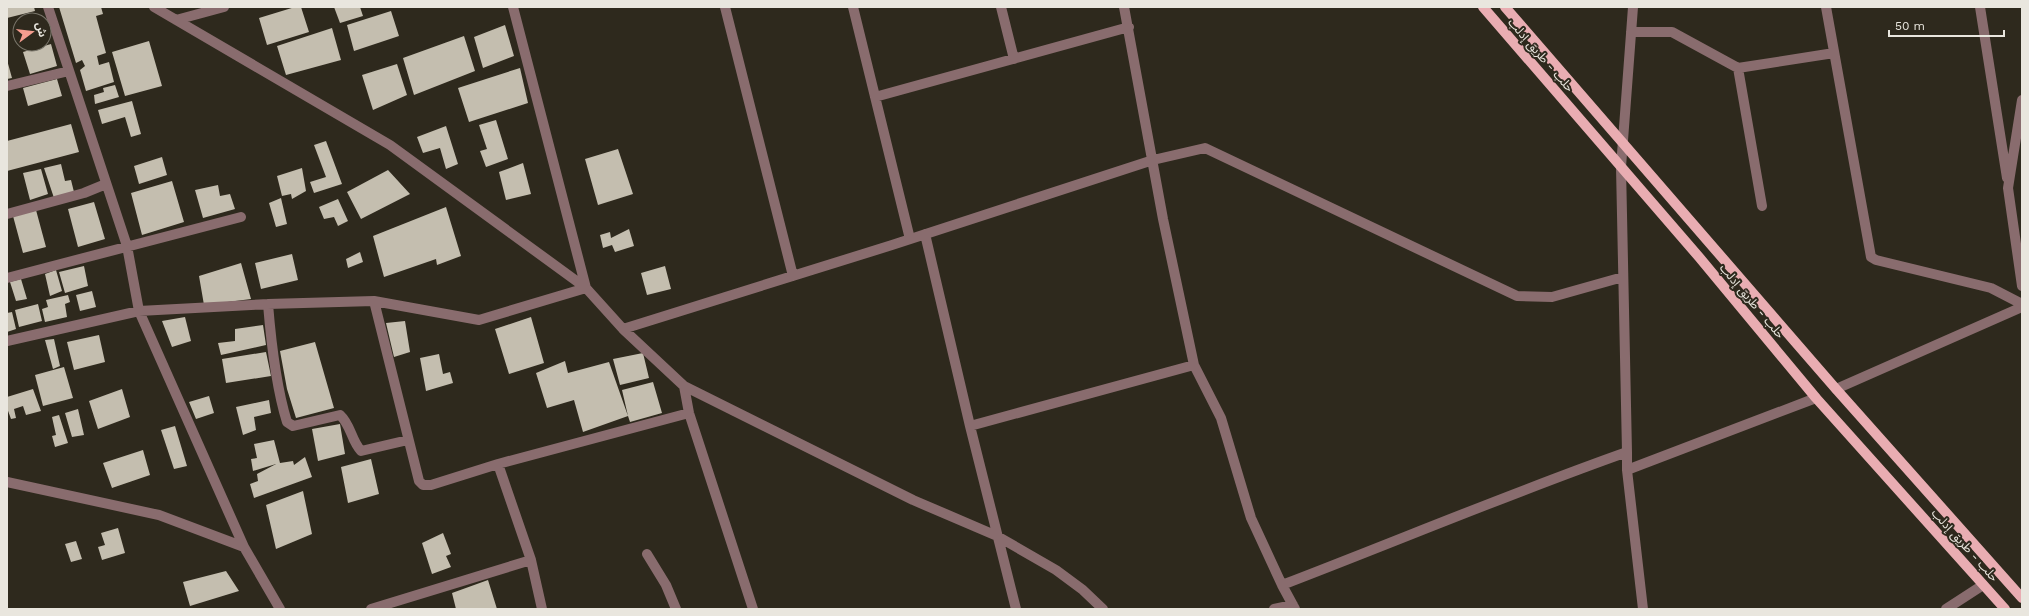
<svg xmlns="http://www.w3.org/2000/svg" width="2029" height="616" font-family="'Work Sans','Noto Sans Arabic',sans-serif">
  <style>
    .building { fill: #c4beaf }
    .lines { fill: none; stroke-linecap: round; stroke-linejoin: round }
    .minor { stroke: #896c6e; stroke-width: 10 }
    .major { stroke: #e9adb2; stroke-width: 10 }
    .labels { text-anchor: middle; stroke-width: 4; stroke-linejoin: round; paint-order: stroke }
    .street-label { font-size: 12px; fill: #e9e6de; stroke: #2e291d }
  </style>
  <rect width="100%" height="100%" fill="#2e291d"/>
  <path class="building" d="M7,7H34L35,11L7,18Z
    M59,7H101L103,14L96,16L106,53L97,56L99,65L109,62L114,82L86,91L80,70L85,66L82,60L76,63Z
    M295,7H301L309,32L267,45L259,18Z
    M334,7H360L363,16L340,23Z
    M391,11L399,36L354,51L347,25Z
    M505,25L514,56L483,68L474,37Z
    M332,28L341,60L286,75L277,46Z
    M464,36L475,71L414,95L403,58Z
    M149,41L162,86L125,96L112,52Z
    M51,44L57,66L30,74L23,52Z
    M7,60L12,78L7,79Z
    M397,64L407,95L373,110L362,75Z
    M520,68L528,103L469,122L458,88Z
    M57,79L62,96L28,106L23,88Z
    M115,85L119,97L95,104L94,95L104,92L103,88Z
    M132,101L141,134L131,137L125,117L102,124L98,110Z
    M496,120L508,159L486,167L480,151L487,149L479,125Z
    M71,124L79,152L7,171V141Z
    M446,126L458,164L446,169L440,148L423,153L417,137Z
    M326,141L342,184L314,193L310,182L326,177L314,145Z
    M618,149L633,194L598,205L585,159Z
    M162,157L167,175L139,184L134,166Z
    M523,163L531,194L506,200L499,172Z
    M61,164L65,181L71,180L74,192L54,198L44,168Z
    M302,168L306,191L292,199L291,194L282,196L277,176Z
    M41,169L48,194L30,200L23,173Z
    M388,170L410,194L361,219L347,192Z
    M172,181L184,222L142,235L131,193Z
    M218,185L220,196L230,194L235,209L203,218L195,190Z
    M281,198L287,224L276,227L269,203Z
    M338,199L348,221L338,226L334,217L324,219L319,207Z
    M94,202L105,239L78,247L68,209Z
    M446,207L461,256L437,265L436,259L384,277L373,236Z
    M36,210L46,247L23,253L13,216Z
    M629,229L634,246L615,252L612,245L603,248L600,235L610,232L611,238Z
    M360,252L363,262L348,268L346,259Z
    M292,254L298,280L261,289L255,263Z
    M241,263L251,299L204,305L199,276Z
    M84,266L88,286L65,293L59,272Z
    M665,266L671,289L647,295L641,273Z
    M56,270L62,291L50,296L45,274Z
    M21,279L27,299L16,301L10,282Z
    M92,291L96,307L80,311L76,295Z
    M68,295L70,302L65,304L67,317L45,322L42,309L48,307L46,300Z
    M38,304L42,321L19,327L15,310Z
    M12,312L16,329L7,332V313Z
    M185,317L191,341L172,347L162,321Z
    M531,317L544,363L509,374L495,329Z
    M405,321L410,352L394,357L386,323Z
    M263,325L266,345L221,355L218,343L235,341V329Z
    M99,335L105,362L74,370L67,342Z
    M54,339L60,366L53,369L45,340Z
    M315,342L334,408L296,418L287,389L280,351Z
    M266,352L271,376L226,383L222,359Z
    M643,353L649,378L620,385L613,359Z
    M439,354L443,374L450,372L453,383L426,391L420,358Z
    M565,361L568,373L609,362L628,416L622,390L653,382L662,413L630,422L628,416L583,432L574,400L547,408L536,373Z
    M64,367L73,398L43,406L35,375Z
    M33,389L41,411L26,415L23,406L14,409L16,418L11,419L7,408V397Z
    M122,389L130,417L98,429L89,401Z
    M209,396L214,413L196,419L189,402Z
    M269,400L271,413L254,417L256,430L243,435L236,407Z
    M78,409L84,435L72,437L65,413Z
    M59,415L68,443L55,447L52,436L56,435L52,417Z
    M340,424L345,454L318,461L312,429Z
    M175,426L187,466L174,469L161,430Z
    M274,440L280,463L293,461L294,465L305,457L312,477L254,498L250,484L258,481L257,474L276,464L253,471L251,459L257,458L254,444Z
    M143,450L150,475L112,488L103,463Z
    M371,459L379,494L348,503L341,467Z
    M303,491L312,534L276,549L266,505Z
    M118,528L125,553L102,560L98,547L105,545L101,533Z
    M443,533L451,554L446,556L451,567L432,574L422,543Z
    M76,541L82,559L71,562L65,544Z
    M226,571L239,591L190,606L183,582Z
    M488,580L497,609H456L452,593Z"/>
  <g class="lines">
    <path class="minor" d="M48,7L127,246L139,311L244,547L280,609
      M154,7L390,145L586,288L623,329L684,386L689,413L753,609
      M725,7L793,276
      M853,7L910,239
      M1001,7L1014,59
      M1124,7L1163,219L1194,365L1221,418L1251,518L1282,585L1295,609
      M1826,7L1871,257L1876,260L1991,288L2022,304
      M1980,7L2007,178
      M176,20L224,7
      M1631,32H1672L1738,68L1834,53
      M1738,68L1762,206
      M7,86L69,71
      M875,97L1129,27
      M2022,100L2008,188L2022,286
      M7,214L84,193L106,184
      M925,234L970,426L1016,609
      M7,278L241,217
      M374,301L419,481L423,485H431L498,464L689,413
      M268,304C271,341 276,387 287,422L293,426L340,415C351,425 351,440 361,451L408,440
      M623,329L892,245L1153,160L1205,148L1517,296L1552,297L1623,277
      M7,341L139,311L268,304L374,301L479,320L586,288L513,7
      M684,386L913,500L997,536L1056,570L1083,590L1103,609
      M1836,389L2022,307
      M970,426L1194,365
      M1627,452V470L1643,609
      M498,464L531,560L542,609
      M1627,470L1816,398
      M7,482L159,515L244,547
      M647,554L666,585L676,609
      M1282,585C1397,541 1511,493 1627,452L1621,167L1633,7
      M371,609L531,560
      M1274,609L1293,605
      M1946,609L1983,585"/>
    <path class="major" d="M1483,7L1699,257L1816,398L2005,609
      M1505,7L1836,389L2022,598"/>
  </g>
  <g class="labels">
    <g class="street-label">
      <text transform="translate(1541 55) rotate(49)" y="4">حلب - طريق إدلب</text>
      <text transform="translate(1752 301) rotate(50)" y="4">حلب - طريق إدلب</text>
      <text transform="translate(1965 545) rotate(48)" y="4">حلب - طريق إدلب</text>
    </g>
  </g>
  <rect width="2029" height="616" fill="none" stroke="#e9e6de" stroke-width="16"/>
  <g transform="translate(32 32) rotate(75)"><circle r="19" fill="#2e291d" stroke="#79756a"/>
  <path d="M0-3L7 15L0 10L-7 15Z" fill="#f59d8f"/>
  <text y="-6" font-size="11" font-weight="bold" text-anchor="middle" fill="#e9e6de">ش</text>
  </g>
  <path d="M1889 30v6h115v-6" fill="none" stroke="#e9e6de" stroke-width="2"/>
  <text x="1895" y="30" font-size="12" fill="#e9e6de" stroke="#2e291d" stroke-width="3" paint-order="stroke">50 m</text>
</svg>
